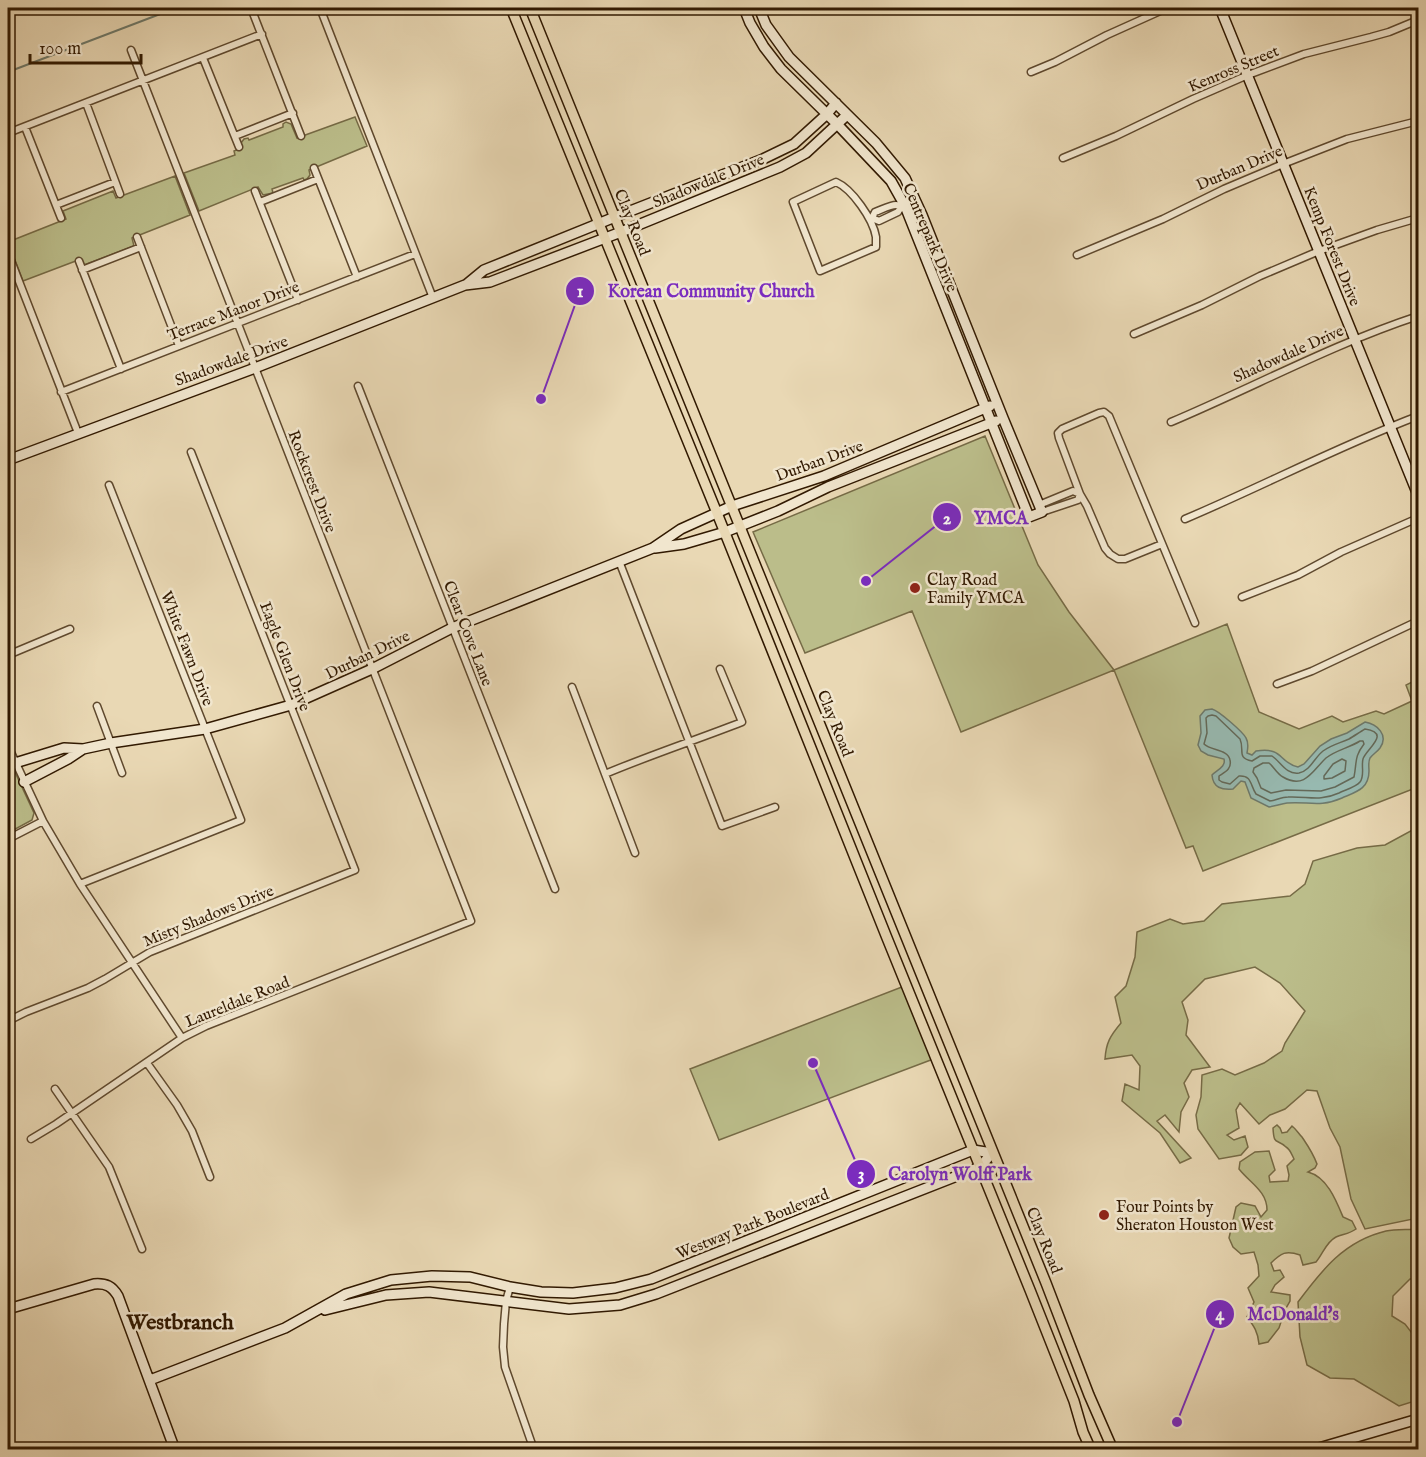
<svg xmlns="http://www.w3.org/2000/svg" width="1426" height="1457" font-family="'IM FELL English',serif">
  <style>
    .green { fill: #bbbd8a; stroke: #766b46; stroke-width: 1.5 }
    .water { fill: #97b9b0; stroke: #6e796a; stroke-width: 1.5 }
    .lines { fill: none; stroke-linecap: round; stroke-linejoin: round }
    .shore { stroke: #646958; stroke-width: 1.5 }
    .stream { stroke: #6e796a; stroke-width: 2 }
    .street-casing { stroke: #5f492e; stroke-width: 9 }
    .secondary-casing { stroke: #311901; stroke-width: 12 }
    .primary-casing { stroke: #311901; stroke-width: 12 }
    .street { stroke: #f1e6ce; stroke-width: 6 }
    .secondary { stroke: #f1e6ce; stroke-width: 9 }
    .primary { stroke: #e9d8b4; stroke-width: 9 }
    .poi-dot { fill: #8f2418; stroke: #f1e6ce; stroke-width: 2 }
    .labels { text-anchor: middle; stroke-width: 5; stroke-linejoin: round; paint-order: stroke }
    .street-label { font-size: 16px; fill: #311901; stroke: #f1e6ce }
    .poi-label { font-size: 16px; fill: #311901; stroke: #f1e6ce; text-anchor: start }
    .district-label { font-size: 22px; font-weight: bold; fill: #311901; stroke: #f1e6ce }
    .leader { fill: none; stroke: #7b2cbf; stroke-width: 2 }
    .callout-dot { fill: #7b2cbf; stroke: #f1e6ce; stroke-width: 2 }
    .mark-label { font-size: 18px; text-anchor: middle; font-weight: bold; fill: #fff }
    .callout-label { font-size: 18px; text-anchor: middle; font-weight: bold; fill: #7b2cbf; stroke: #f1e6ce; stroke-width: 5; stroke-linejoin: round; paint-order: stroke }
  </style>
  <rect width="100%" height="100%" fill="#e9d8b4"/>
  <filter id="stains"><feTurbulence type="fractalNoise" baseFrequency=".00333" numOctaves="4"/><feColorMatrix values="0 0 0 0 .2 0 0 0 0 .09 0 0 0 0 .02 0 0 0 .5 -.17"/></filter>
  <radialGradient id="worn" r=".72"><stop offset=".6" stop-color="#630" stop-opacity="0"/><stop offset="1" stop-color="#630" stop-opacity=".3"/></radialGradient>
  <path class="green" d="M355,117L367,146L309,170L310,175L307,179L304,180L303,178L272,189L273,193L263,195L258,187L199,211L184,173L235,155L234,151L242,148L241,143L244,139L248,138L249,140L283,127V124L286,122L291,124L297,138Z
    M175,176L190,215L132,238L134,246L84,265L81,259L23,281L8,242L66,219L63,211L113,191L116,198Z
    M985,436L1038,565L1069,612L1114,670L1227,624L1259,712L1299,729L1332,716L1343,722L1376,711L1384,714L1412,701L1406,685L1418,679V787L1203,871L1193,846L1186,848L1114,670L961,732L912,611L805,653L753,532Z
    M8,757L34,813L32,820L8,833Z
    M1418,827V1218L1365,1229L1351,1199L1340,1147L1330,1128L1317,1091L1307,1090L1285,1109L1270,1115L1259,1124L1240,1103L1236,1110L1239,1128L1227,1135L1234,1140L1245,1136L1248,1147L1241,1155L1219,1159L1198,1129L1196,1115L1201,1097L1202,1075L1222,1069L1235,1075L1264,1063L1282,1051L1285,1043L1305,1011L1280,983L1255,967L1205,979L1182,1002L1188,1020L1186,1035L1210,1067L1192,1070L1184,1083L1189,1097L1181,1112L1179,1132L1165,1115L1157,1121L1191,1158L1180,1163L1160,1133L1122,1101L1125,1084L1139,1090L1140,1066L1132,1055L1105,1059C1106,1043 1110,1036 1121,1023L1115,997L1126,986L1135,957L1137,932L1170,919L1183,924L1204,921L1222,904L1290,896L1305,884L1313,861L1357,848L1385,845Z
    M907,985L936,1058L719,1140L690,1069Z
    M1277,1125L1280,1128L1282,1133L1287,1132L1292,1126C1297,1130 1298,1133 1302,1137C1308,1146 1313,1153 1317,1164L1315,1168L1308,1172C1327,1177 1336,1200 1343,1217L1352,1221L1356,1229C1349,1234 1343,1234 1336,1237C1326,1242 1323,1254 1316,1262L1303,1265L1300,1255C1286,1250 1281,1253 1271,1263L1274,1271L1280,1270L1284,1277L1275,1285L1271,1292L1290,1295V1301L1285,1310L1279,1328L1268,1342L1259,1344C1258,1332 1254,1326 1247,1317L1254,1302L1248,1288L1259,1276L1258,1265L1254,1252L1241,1254L1233,1247L1229,1238L1236,1207L1241,1203L1255,1206L1261,1217L1267,1210C1267,1191 1250,1183 1239,1169L1240,1162L1255,1152L1269,1151L1275,1170L1269,1176L1270,1182L1288,1181L1289,1175L1287,1166L1294,1159C1292,1155 1290,1149 1286,1147C1276,1138 1274,1146 1273,1128Z
    M1418,1229V1279H1410L1393,1296L1392,1316L1405,1324L1418,1341V1400L1399,1406L1354,1379L1330,1378L1307,1365L1300,1337L1298,1302C1322,1270 1344,1241 1386,1231C1396,1229 1408,1230 1418,1229Z"/>
  <path class="water" d="M1212,709C1219,711 1243,732 1246,738C1249,743 1248,748 1247,753L1252,755L1256,751C1285,747 1277,762 1298,767L1304,764L1320,746L1331,739L1347,733L1365,722C1377,724 1389,735 1380,748C1377,752 1373,754 1370,758C1368,762 1369,767 1369,771C1369,789 1356,792 1342,798C1319,808 1308,801 1287,803C1281,804 1275,806 1269,807L1251,798L1245,782L1241,781L1233,789C1222,790 1213,788 1212,775C1217,770 1226,767 1224,759L1208,755L1201,751L1198,745L1201,733L1200,716L1205,710Z"/>
  <g class="lines">
    <path class="shore" d="M1212,715L1216,716L1240,739C1245,750 1236,758 1252,761L1260,756H1272C1281,762 1286,775 1299,773C1310,771 1315,757 1323,751C1331,745 1340,743 1349,739C1354,736 1360,732 1365,729C1392,733 1366,749 1363,759C1361,766 1365,776 1360,782C1356,787 1345,790 1339,793C1319,802 1308,796 1288,797C1282,797 1276,800 1270,801L1256,794C1250,785 1252,775 1239,776L1230,784L1222,782L1219,780V776C1225,772 1232,769 1230,760C1228,749 1211,751 1204,744L1207,733L1206,718L1208,716Z
      M1360,741H1363L1364,744C1354,757 1357,762 1354,777L1335,787L1321,791L1286,790L1271,793L1261,788L1257,778L1253,772L1254,768L1263,763H1269C1274,767 1277,774 1283,777C1305,790 1313,770 1326,758C1336,750 1349,748 1360,741Z
      M1342,759L1346,761L1345,771L1332,778L1324,779V776L1333,764Z"/>
    <path class="stream" d="M8,72L176,8"/>
    <g class="street-casing">
      <path id="street" d="M251,8L301,136
        M320,8L433,298
        M203,58L239,147
        M1031,72L1055,62L1107,35L1167,8
        M86,103L120,194
        M25,127L61,218
        M8,133L262,34
        M235,136L293,113
        M1063,158L1116,136L1193,99L1248,75L1304,54L1371,37L1389,32L1418,20
        M314,168L357,277
        M836,182C852,189 873,219 876,237C876,238 876,246 876,247L820,271L793,202Z
        M255,191L298,300
        M260,202L318,179
        M56,205L115,182
        M872,218L879,221L898,212L901,207
        M870,220L872,218L875,212C881,210 890,205 896,205C899,205 902,206 905,206
        M137,237L179,346
        M8,253L78,433
        M1077,255L1163,219L1224,189L1283,164L1347,139L1418,121
        M79,261L121,369
        M82,270L141,247
        M1134,334L1202,305L1260,276L1319,251L1377,230L1418,218
        M358,386L555,889
        M61,392L415,254
        M1171,422C1254,387 1333,344 1418,316
        M1039,505L1073,491L1080,494
        M1042,512L1078,500L1080,494
        M1185,519C1263,486 1339,446 1418,416
        M1162,544L1125,559H1118L1110,554L1105,548L1087,506L1080,494L1059,438L1058,433L1062,429L1099,413L1104,412L1109,416C1137,485 1166,554 1195,623
        M619,561L722,826L775,807
        M1242,597L1298,575L1341,552L1418,518
        M8,655L70,629
        M1277,684L1312,671L1418,621
        M572,687L635,853
        M97,706L122,773
        M8,746L43,821L80,884L182,1038
        M605,774C650,755 696,740 742,722L720,669
        M8,839L43,821
        M80,884L241,820L109,485
        M8,1021L26,1012L88,988L105,979L150,952L355,870L191,452
        M147,1063L177,1105L192,1131L210,1177
        M55,1089L109,1167L142,1249
        M31,1139L56,1124L182,1038L206,1026L471,921L131,50
        M510,1287L506,1301L504,1324L503,1347L505,1367L534,1450"/>
    </g>
    <g class="secondary-casing">
      <path id="secondary" d="M744,8L750,23L764,47L781,69L837,124L891,181L905,206L1029,517L1042,512L1003,418L922,215L905,178L876,143L789,57L766,25L759,8
        M1220,8L1418,495
        M467,284L484,270L615,217L763,159L794,144L827,114L836,103
        M8,460L255,368L465,285L490,282L621,232L780,167L806,153L847,115
        M655,548L684,544L725,532L778,511L828,487L996,421
        M15,763L64,748L83,749L111,743L205,729L291,705L372,669L452,628L653,548L681,529L732,506L824,476L990,406
        M24,782L68,759L83,749
        M8,1309L94,1284C106,1283 112,1286 118,1296L175,1450
        M325,1310L386,1295L429,1292L569,1309L620,1305L656,1294L980,1167L992,1153
        M150,1380L285,1328L346,1294L391,1280L432,1276L470,1277L510,1287L541,1292L573,1293L615,1288L651,1279L973,1150L992,1153
        M1312,1450L1418,1419"/>
    </g>
    <g class="primary-casing">
      <path id="primary" d="M511,8L717,513L887,938L1030,1290L1074,1401L1083,1432L1091,1450
        M530,8L1046,1283L1089,1395L1113,1450"/>
    </g>
    <use href="#street" class="street"/>
    <use href="#secondary" class="secondary"/>
    <use href="#primary" class="primary"/>
  </g>
  <g class="poi-dot">
    <circle cx="915" cy="588" r="6"/>
    <circle cx="1104" cy="1215" r="6"/>
  </g>
  <g class="labels">
    <g class="street-label">
      <text transform="translate(1233 68) rotate(-23)" y="6">Kenross Street</text>
      <text transform="translate(1239 167) rotate(-23)" y="6">Durban Drive</text>
      <text transform="translate(708 180) rotate(-22)" y="6">Shadowdale Drive</text>
      <text transform="translate(633 222) rotate(68)" y="6">Clay Road</text>
      <text transform="translate(931 237) rotate(67)" y="6">Centrepark Drive</text>
      <text transform="translate(1333 246) rotate(68)" y="6">Kemp Forest Drive</text>
      <text transform="translate(233 310) rotate(-21)" y="6">Terrace Manor Drive</text>
      <text transform="translate(1288 353) rotate(-24)" y="6">Shadowdale Drive</text>
      <text transform="translate(231 360) rotate(-20)" y="6">Shadowdale Drive</text>
      <text transform="translate(819 460) rotate(-20)" y="6">Durban Drive</text>
      <text transform="translate(313 481) rotate(69)" y="6">Rockcrest Drive</text>
      <text transform="translate(469 633) rotate(69)" y="6">Clear Cove Lane</text>
      <text transform="translate(188 648) rotate(69)" y="6">White Fawn Drive</text>
      <text transform="translate(367 654) rotate(-26)" y="6">Durban Drive</text>
      <text transform="translate(286 656) rotate(69)" y="6">Eagle Glen Drive</text>
      <text transform="translate(836 723) rotate(68)" y="6">Clay Road</text>
      <text transform="translate(208 915) rotate(-22)" y="6">Misty Shadows Drive</text>
      <text transform="translate(237 1001) rotate(-22)" y="6">Laureldale Road</text>
      <text transform="translate(752 1223) rotate(-22)" y="6">Westway Park Boulevard</text>
      <text transform="translate(1045 1240) rotate(68)" y="6">Clay Road</text>
    </g>
    <g class="poi-label">
      <text x="927" y="585">Clay Road<tspan x="927" dy="18">Family YMCA</tspan></text>
      <text x="1116" y="1212">Four Points by<tspan x="1116" dy="18">Sheraton Houston West</tspan></text>
    </g>
    <g class="district-label">
      <text x="180" y="1329">Westbranch</text>
    </g>
  </g>
  <path class="leader" d="M541 399L580 291M866 581L947 517M813 1063L861 1174M1177 1422L1220 1314"/>
  <g class="callout-dot">
    <circle cx="541" cy="399" r="6"/>
    <circle cx="866" cy="581" r="6"/>
    <circle cx="813" cy="1063" r="6"/>
    <circle cx="1177" cy="1422" r="6"/>
    <circle cx="580" cy="291" r="15"/>
    <circle cx="947" cy="517" r="15"/>
    <circle cx="861" cy="1174" r="15"/>
    <circle cx="1220" cy="1314" r="15"/>
  </g>
  <g class="mark-label">
    <text x="580" y="297">1</text>
    <text x="947" y="524">2</text>
    <text x="861" y="1180">3</text>
    <text x="1220" y="1320">4</text>
  </g>
  <g class="callout-label">
    <text x="711" y="297">Korean Community Church</text>
    <text x="1001" y="524">YMCA</text>
    <text x="960" y="1180">Carolyn Wolff Park</text>
    <text x="1293" y="1320">McDonald's</text>
  </g>
  <rect width="1426" height="1457" fill="none" stroke="#e9d8b4" stroke-width="30"/>
  <rect x="9" y="9" width="1408" height="1439" fill="none" stroke="#311901" stroke-width="3"/>
  <rect x="15" y="15" width="1396" height="1427" fill="none" stroke="#311901" stroke-width="1.5"/>
  <path d="M30 54v9h111v-9" fill="none" stroke="#311901" stroke-width="3"/>
  <text x="39" y="54" font-size="18" fill="#311901" stroke="#f1e6ce" stroke-width="4.5" paint-order="stroke">100 m</text>
  <rect width="100%" height="100%" filter="url(#stains)"/>
  <rect width="100%" height="100%" fill="url(#worn)"/>
</svg>
